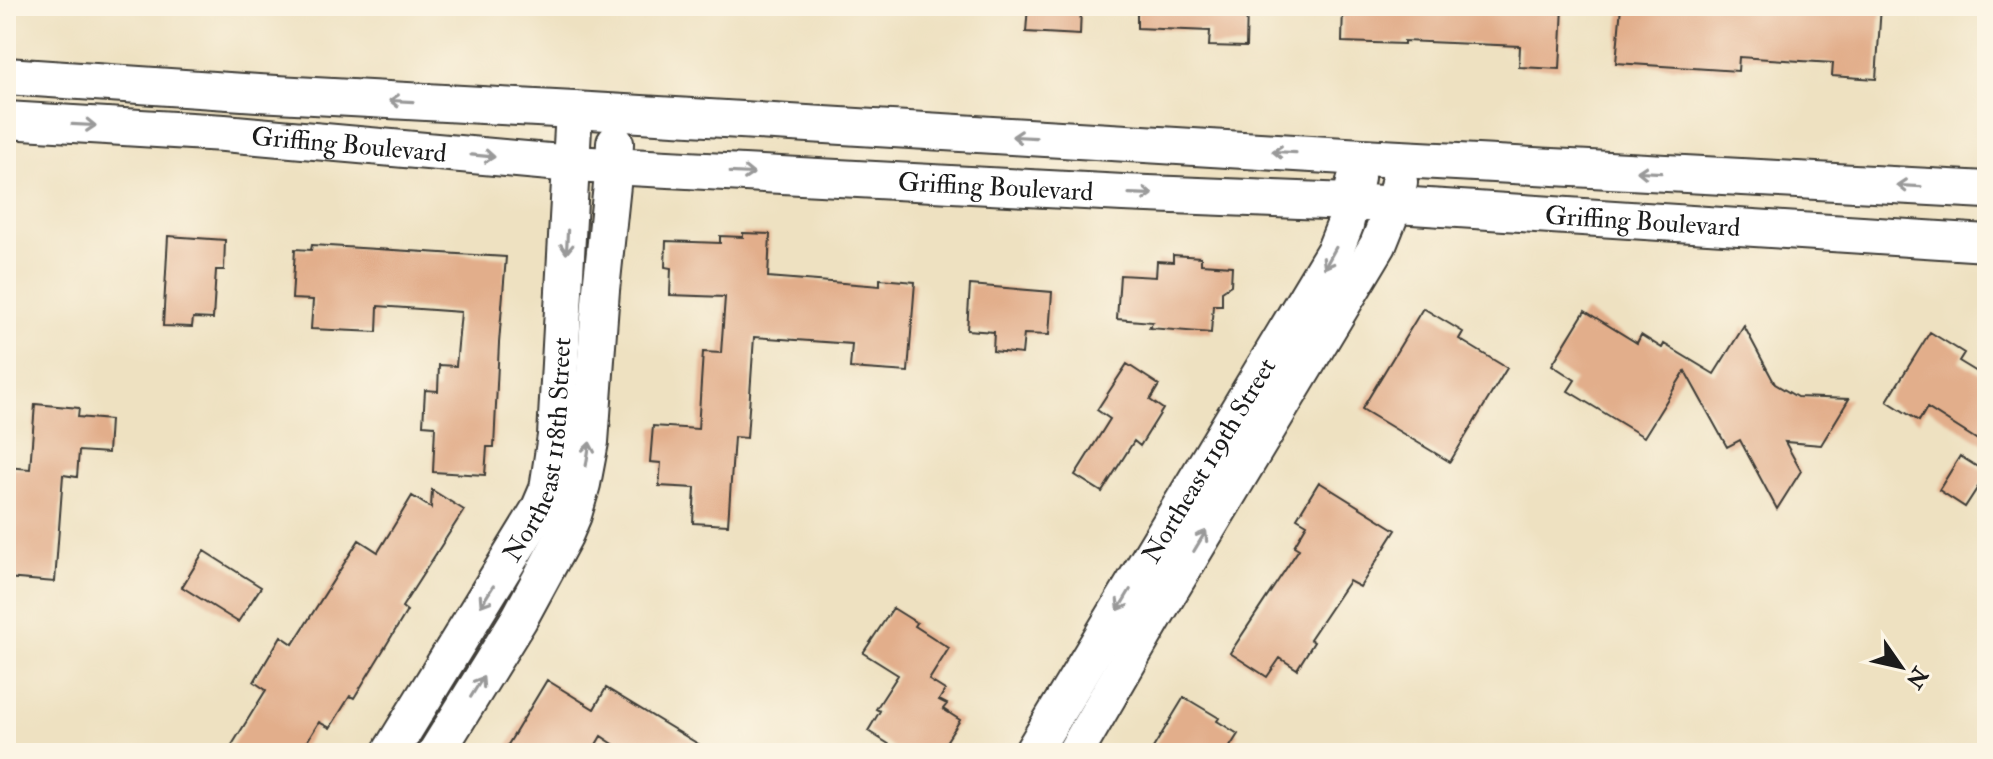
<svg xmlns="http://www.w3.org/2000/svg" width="1993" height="759" font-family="'IM FELL Double Pica',serif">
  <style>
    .building { fill: #e2ae8b }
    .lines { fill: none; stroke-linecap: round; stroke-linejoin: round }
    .minor-casing { stroke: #3c3a35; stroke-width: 40 }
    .minor { stroke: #fff; stroke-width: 36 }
    .oneway { stroke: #999 }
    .labels { text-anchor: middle; stroke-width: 6; stroke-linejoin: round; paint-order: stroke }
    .street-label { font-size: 26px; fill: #1c1c1c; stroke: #fcf5e5 }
  </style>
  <rect width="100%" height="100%" fill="#fcf5e5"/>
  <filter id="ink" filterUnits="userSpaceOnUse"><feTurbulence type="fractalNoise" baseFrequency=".0125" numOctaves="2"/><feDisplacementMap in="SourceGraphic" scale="16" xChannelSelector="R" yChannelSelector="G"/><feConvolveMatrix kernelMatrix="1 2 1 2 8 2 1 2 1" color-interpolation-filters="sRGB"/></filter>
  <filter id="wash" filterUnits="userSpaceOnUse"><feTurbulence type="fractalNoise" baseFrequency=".006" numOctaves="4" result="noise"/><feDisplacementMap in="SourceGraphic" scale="32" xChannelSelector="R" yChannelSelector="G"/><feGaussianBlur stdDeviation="1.8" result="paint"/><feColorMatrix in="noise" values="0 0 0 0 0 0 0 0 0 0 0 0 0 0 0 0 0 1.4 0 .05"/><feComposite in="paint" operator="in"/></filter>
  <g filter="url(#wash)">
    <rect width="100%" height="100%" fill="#eee1c1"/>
    <g id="blocks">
      <path class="building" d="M1028,6H1081L1080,35L1026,32Z
        M1137,6H1247L1246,47L1209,46L1210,31L1137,28Z
        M1343,6H1563L1560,69L1519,67L1520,46L1404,41V44L1342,42Z
        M1621,6H1881L1876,79L1832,76L1833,63L1739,57L1738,71L1616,63Z
        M743,233L770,234L768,277L880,286V279L915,282L908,372L850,368L852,344L754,337L747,438L734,437L728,525L693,523L695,488L659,486L661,463L650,462L653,426L698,429L703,352L721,353L725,297L670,295L671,268L665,267L666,241L720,243V236L743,237Z
        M168,236L225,240L224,270H216L213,319L193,318L192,327L163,326Z
        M312,245L506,257L499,343L494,447H487L485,475L433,472L435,426L423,425L425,390L438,391L439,365L456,366L461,312L378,306L377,332L311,329L313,300L292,299L295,249L311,250Z
        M1173,255L1201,257V264L1232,266L1231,285L1222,291V305H1213L1211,333L1149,328L1153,322L1117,319L1120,275L1156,277L1157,261L1173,262Z
        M970,285L1052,292L1049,335L1024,334L1022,354L993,351L994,332L967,330Z
        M1423,308L1463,332L1459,339L1507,368L1450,462L1362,409Z
        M1585,311L1637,343L1641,335L1662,348L1664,344L1714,374L1744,326L1775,384L1797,397L1849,399L1821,445L1785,442L1801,471L1777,509L1740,440L1727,447L1685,371L1644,437L1568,391L1575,380L1552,365Z
        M1930,332L1964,353L1959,361L1987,378V446L1927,408L1919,421L1887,401Z
        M1127,364L1159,385L1150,400L1163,409L1140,446L1134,441L1102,492L1075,475L1110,419L1097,410Z
        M35,404L79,408L78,417L110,420L108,453L79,451L77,477L63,475L55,582L6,578L10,536L6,535V467L30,469Z
        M1960,456L1987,473L1965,507L1939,490Z
        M1319,482L1396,530L1360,587L1349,581L1310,639L1314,642L1297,669L1280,658L1267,677L1230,653L1299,549L1294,546L1307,524L1297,518Z
        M432,490L464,510L402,607L407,611L354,698L350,696L330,728L319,722L300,753H227L266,690L254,682L281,636L293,644L359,540L378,552L412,496L431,508Z
        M204,551L261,587L238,622L182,587Z
        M893,608L917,623L915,626L949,648L929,680L945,690L939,700L947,704L943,709L960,720L939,753H903L868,731L880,711L876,709L898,675L863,653Z
        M547,680L594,709L606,688L713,753H627L601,736L591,753H503Z
        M1184,697L1219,718L1217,721L1238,734L1226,753H1150Z"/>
    </g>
  </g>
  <g filter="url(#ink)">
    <use href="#blocks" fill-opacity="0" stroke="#3c3a35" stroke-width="2"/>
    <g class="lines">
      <g class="minor-casing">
        <g id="minor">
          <path d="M6,76L258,93L574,110L1362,157L1987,190"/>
          <path id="s1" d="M6,120L224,133L572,164L1123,193L1350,202L1987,243"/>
          <path id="s2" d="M390,753L539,510L548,489L556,436L574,110"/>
          <path d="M436,753L519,619L564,536L573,515L582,484L590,442L601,290L614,166L615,143"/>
          <path id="s3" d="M1032,753L1335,250L1345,225L1356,178"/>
          <path d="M1075,753L1157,612L1378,245L1394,205L1399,182"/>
        </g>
      </g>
      <use href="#minor" class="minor"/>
    </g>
    <defs><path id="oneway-shaft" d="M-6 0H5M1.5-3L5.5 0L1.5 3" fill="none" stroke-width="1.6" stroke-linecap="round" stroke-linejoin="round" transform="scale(2)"/></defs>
    <g class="oneway">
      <use href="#oneway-shaft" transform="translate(401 101) rotate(-177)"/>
      <use href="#oneway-shaft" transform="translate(84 125) rotate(3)"/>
      <use href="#oneway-shaft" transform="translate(1024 137) rotate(-177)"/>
      <use href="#oneway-shaft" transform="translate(1284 152) rotate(-177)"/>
      <use href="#oneway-shaft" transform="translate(483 156) rotate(5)"/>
      <use href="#oneway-shaft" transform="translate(1649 172) rotate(-177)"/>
      <use href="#oneway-shaft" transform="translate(742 173) rotate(3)"/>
      <use href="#oneway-shaft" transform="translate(1909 186) rotate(-177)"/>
      <use href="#oneway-shaft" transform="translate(1141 194) rotate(2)"/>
      <use href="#oneway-shaft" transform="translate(567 242) rotate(93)"/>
      <use href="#oneway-shaft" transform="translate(1330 258) rotate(119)"/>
      <use href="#oneway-shaft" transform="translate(588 454) rotate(-81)"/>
      <use href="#oneway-shaft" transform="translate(1200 541) rotate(-59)"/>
      <use href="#oneway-shaft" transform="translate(487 596) rotate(122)"/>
      <use href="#oneway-shaft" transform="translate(1124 600) rotate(121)"/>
      <use href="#oneway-shaft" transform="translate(477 687) rotate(-58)"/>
    </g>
  </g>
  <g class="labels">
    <g class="street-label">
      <text dy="9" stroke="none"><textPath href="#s1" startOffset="344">Griffing Boulevard</textPath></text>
      <text dy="9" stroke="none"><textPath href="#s1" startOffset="992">Griffing Boulevard</textPath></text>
      <text dy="9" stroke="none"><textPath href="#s1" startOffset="1640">Griffing Boulevard</textPath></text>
      <text dy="9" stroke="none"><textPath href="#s2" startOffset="344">Northeast 118th Street</textPath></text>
      <text dy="9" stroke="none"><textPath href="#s3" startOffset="342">Northeast 119th Street</textPath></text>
    </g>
  </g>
  <rect width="1993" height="759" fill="none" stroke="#fcf5e5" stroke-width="32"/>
  <g transform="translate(1901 667) rotate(124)" stroke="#fcf5e5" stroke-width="6" paint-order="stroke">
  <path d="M0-6L14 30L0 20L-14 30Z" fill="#1c1c1c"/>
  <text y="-12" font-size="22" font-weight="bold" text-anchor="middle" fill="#1c1c1c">N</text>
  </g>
</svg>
